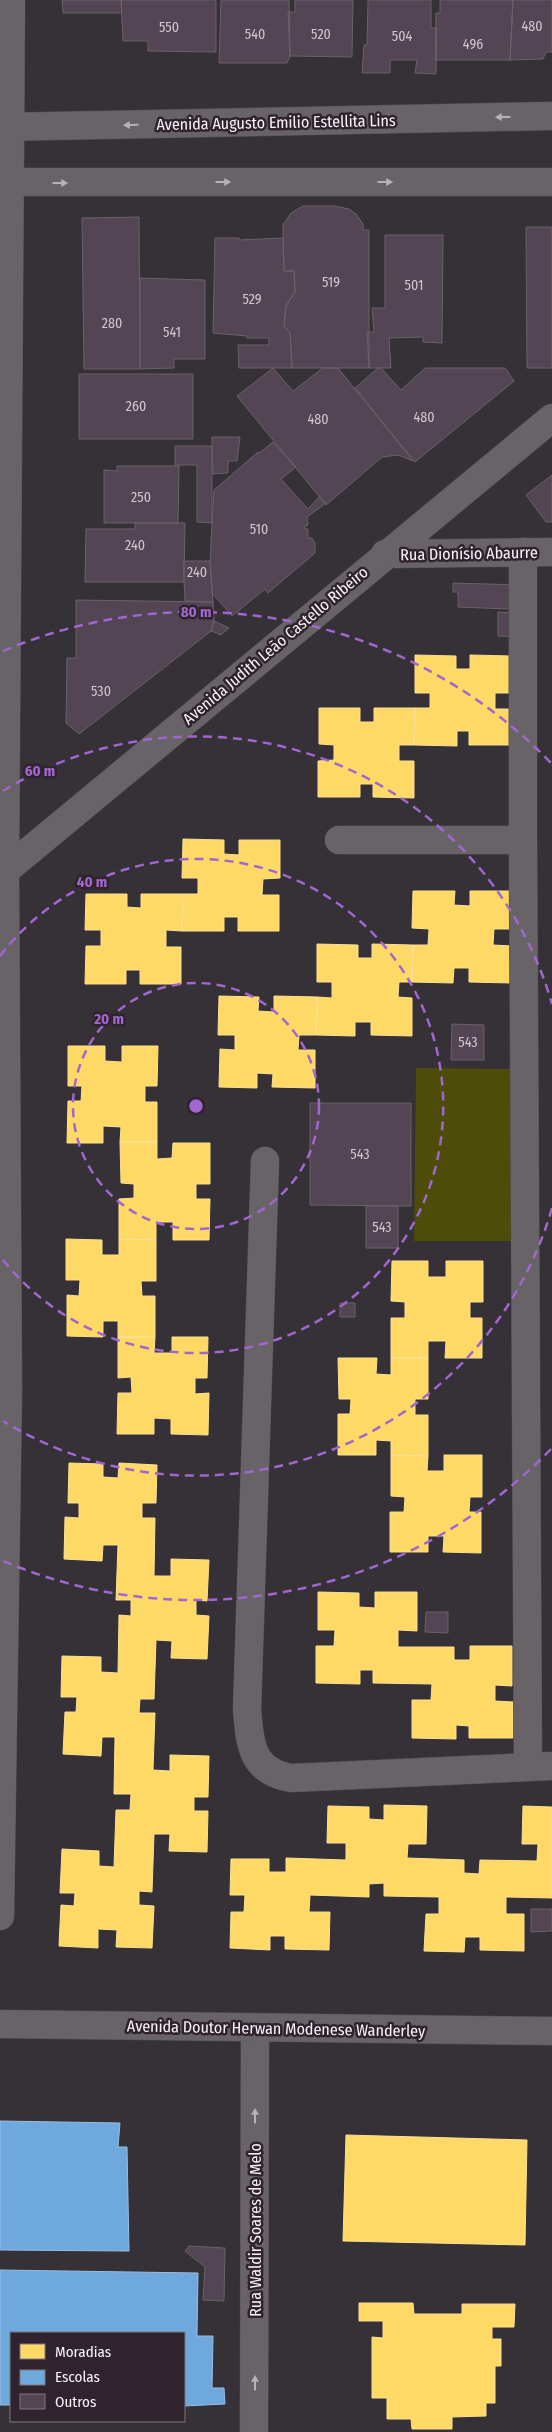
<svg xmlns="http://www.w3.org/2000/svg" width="552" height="2432" font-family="'Fira Sans Condensed',sans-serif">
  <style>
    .green { fill: #4d4c08 }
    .homes { fill: #ffd966; stroke: #fde092 }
    .schools { fill: #6fa8dc; stroke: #98bee5 }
    .building { fill: #534553; stroke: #686368 }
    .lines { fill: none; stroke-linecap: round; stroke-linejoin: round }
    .street-casing { stroke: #524d52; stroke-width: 29 }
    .street { stroke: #686367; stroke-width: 28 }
    .oneway { fill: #b8b2b7 }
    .ring { fill: none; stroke: #a167d0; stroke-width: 2.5; stroke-dasharray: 9 6 }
    .labels { text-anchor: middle; stroke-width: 5; stroke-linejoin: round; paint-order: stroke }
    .number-label { font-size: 14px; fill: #d0c7d0 }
    .street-label { font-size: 16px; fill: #f9f2f9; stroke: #2f242e }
    .centre { fill: #a167d0; stroke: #2f242e; stroke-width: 2.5 }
    .ring-label { font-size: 15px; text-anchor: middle; font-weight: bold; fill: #a167d0; stroke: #2f242e; stroke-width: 5; stroke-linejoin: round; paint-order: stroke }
  </style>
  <rect width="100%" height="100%" fill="#363136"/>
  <path class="green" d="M416,1068L515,1069L513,1241H414Z"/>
  <path class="homes" d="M415,655L456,656V669H470V655L511,656V693H495V709H512V745H469V731H457V746L414,745L415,708H430V693H415Z
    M319,708H360V722H374V708H415L414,745H399V761H414V798L373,797V784H360V797H318V761L334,760V745L319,744Z
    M183,839L224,840V854L239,855V840H280V878L263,879L262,895H279V931H238V917H224V931H182L183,894H198V878H182Z
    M413,891H455L454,905L470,906V891H512L511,929H494L493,945L512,946L511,983L469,982V968H454L453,983L412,982L413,945H428L429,929L412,928Z
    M86,894H127V907L141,908V894H183L182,931L166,930V947H181V984H140V970H126V984H85L86,946H101V930H85Z
    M317,944L358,945V958H372V944L413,945L412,982H399L398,997L412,998V1036L371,1035V1022H355V1036L316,1035L317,997L332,998V982H317Z
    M219,996L259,997L258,1011L274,1012V996L317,997L316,1035H299L298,1050H315V1088L272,1087L273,1074L257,1073V1088L219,1087L220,1049L235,1050V1035H218Z
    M68,1046H105V1061L122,1062V1046H158L157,1086H145V1102H157V1142H120L121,1127L103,1126V1143H67L68,1101H81L82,1086H68Z
    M120,1142H157V1159L172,1158L173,1143H210V1184H196V1199H210L209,1240H173V1222H156V1240L119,1239V1199L134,1198V1184L121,1183Z
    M66,1239L102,1240V1255H119V1239L156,1240V1281H141L142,1296H155V1337H118V1321H103V1337L67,1336V1295L79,1296L80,1280H66Z
    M392,1261H428V1277H446V1261H483V1302H470V1318H482V1358H445L446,1341H428V1358H391V1318H405V1302L391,1301Z
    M118,1337H155L154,1353H172V1337H208L207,1378H195V1394L209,1393L208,1435L171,1434V1419L154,1418V1434H117L118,1393H132L131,1377L118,1378Z
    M338,1358H377L376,1374L391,1375V1358H428V1399H415V1415H428V1456L391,1455V1441L376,1440V1455H338V1414H350L351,1399H339Z
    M391,1455L428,1456L427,1471H444V1455H482V1497H470L469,1512H481V1553L443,1552L444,1536H428V1552H390V1512H404L405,1497L391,1496Z
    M69,1463L103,1464V1477L118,1478L119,1463L157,1465L156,1503H142V1518H155L154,1576H171V1559L209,1560L207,1601L196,1600V1615L209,1616L207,1659L171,1658L172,1641L156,1640L154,1699H140L139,1713H155L153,1770L170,1771V1755L209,1756L208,1797H194V1811H208L207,1852L169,1851L170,1834H154L152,1892L139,1891V1905L154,1906L152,1948L116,1947L117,1930L98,1929V1948L59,1946L61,1905L74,1906L75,1893H60L62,1849L99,1851V1866L114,1867L116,1810H130L131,1794H114L115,1737H102L101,1756L63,1754L65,1712H76L77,1697H61L62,1656L101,1657V1672L118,1673L119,1615L131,1616V1600H116L118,1545H103L102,1561L64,1559L65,1517L79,1518V1503H68Z
    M318,1592L359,1593V1607L375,1608V1592H417V1631L398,1630V1647H454V1660H470V1646H512V1686L495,1685V1701L513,1702V1738H469V1726L456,1725V1739L412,1738V1700H431L432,1684L373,1683V1670H360V1684L316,1683V1646H334L335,1630H318Z
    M384,1805L427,1806L426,1844H408L407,1858L464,1860V1873L479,1874L480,1860L537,1861L538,1844H522L523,1806L552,1807V1898L506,1897V1914H524V1951L480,1950V1937H465L464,1952L424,1951L426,1914H439V1897L384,1896V1883L369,1884V1897L310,1895L309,1912H330L329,1950L285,1949V1936H270V1950L230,1948L231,1912H244L245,1895H230L231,1859H269V1872H286V1858L346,1860V1843H327L328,1806L369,1807V1819L384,1820Z
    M346,2135L527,2140L525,2245L343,2241Z
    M359,2303H413L414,2314H462V2304H515L514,2327H492V2339H501V2366H495V2403H486V2416L452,2417V2429H412L411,2419H387V2398H372V2337L383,2338V2321H359Z"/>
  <path class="schools" d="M0,2121L120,2123L118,2147H127L129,2251L0,2250Z
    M0,2270L198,2273L197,2336H213L212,2388H224L225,2404L184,2406V2333H11V2405H0Z"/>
  <path class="building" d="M62,0H121L122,13H63Z
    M121,0H216V52L148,51V41H123Z
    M221,0H289L290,56L287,63H219Z
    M295,0H353L352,57L290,56L288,12H295Z
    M368,0H431V28H437L436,74L415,73L417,60H390V73H362L364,45H367Z
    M440,0H513L510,60H435L436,13H440Z
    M513,0H552V52H546L543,59L510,60Z
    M303,206H334L349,209L356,214L363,224V230H369V368H292L290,333L284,326L286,306L295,292L294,271H284L283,225L291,213Z
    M139,217L140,369H84L82,218Z
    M526,227H552V368H527Z
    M385,235H443L442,343L423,342V337L389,338L391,368H369L367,332H374L372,308H385Z
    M215,238H239V240L283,238L284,271H294L295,292L286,306L284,326L290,333L292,368H239L238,345H269V338H247V336L213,333Z
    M140,278L205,280V359H174V368L140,369Z
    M273,368L293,391L323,368H338L413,461L398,455L382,457L326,505L237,396Z
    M378,368H381L401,390L425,368H505L514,381L415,462L355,388Z
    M79,374H193V439H79Z
    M212,437H240L237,461H228V473L213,474Z
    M273,442L296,467L281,479L308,509L319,497L326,503L307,517L308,525L305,526V529H308V538H312L315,543V553L268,593L265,589L232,616L212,593L210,561L214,490L258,452V454Z
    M175,446H212V523L197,522V465H175Z
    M117,466H179L178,523H104V470L117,471Z
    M552,475V522H546L526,495Z
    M135,523H185L184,582H85L86,529H135Z
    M183,561H210L213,602L185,601Z
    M453,583L520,585L519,593L509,592V609L458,607V592H453Z
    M76,600L213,602L214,621L211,631L79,734L66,723L67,658H76Z
    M498,612L515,613V637L498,636Z
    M214,621L229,628L221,635L211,631Z
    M452,1024L484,1025V1060H451Z
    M310,1103H411V1206L310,1205Z
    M366,1206H398V1248H366Z
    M340,1303H355V1317H340Z
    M426,1612H448V1633L425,1632Z
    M531,1909H552V1931L531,1932Z
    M189,2246L225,2248L224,2301L203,2300L205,2267L185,2251Z"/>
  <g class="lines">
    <g class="street-casing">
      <path id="street" d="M0,127L552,116
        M0,182H552
        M523,552V840L528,1767
        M385,554L552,552
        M339,840H523
        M0,875L552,418
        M265,1161L247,1709C250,1744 251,1771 291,1778L552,1766
        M0,1916L8,1392L5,871L11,0
        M0,2024L552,2031
        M254,2432L255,2028"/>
    </g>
    <use href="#street" class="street"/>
  </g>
  <defs><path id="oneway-solid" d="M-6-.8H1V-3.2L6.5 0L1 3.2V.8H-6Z" transform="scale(1.25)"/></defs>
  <g class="oneway">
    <use href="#oneway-solid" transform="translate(503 117) rotate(179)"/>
    <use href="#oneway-solid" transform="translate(131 125) rotate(179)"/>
    <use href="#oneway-solid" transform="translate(223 182)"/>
    <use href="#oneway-solid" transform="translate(385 182)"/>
    <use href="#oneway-solid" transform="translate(60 183)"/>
    <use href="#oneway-solid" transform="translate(255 2116) rotate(-90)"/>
    <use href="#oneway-solid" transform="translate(255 2383) rotate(-90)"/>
  </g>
  <g class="ring">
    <circle cx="196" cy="1106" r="123"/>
    <path d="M0 956A247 247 0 1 1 0 1256"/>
    <path d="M552 1208A370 370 0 0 1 3 1421M3 791A370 370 0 0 1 552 1004"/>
    <path d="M551 1449A494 494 0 0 1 3 1561M3 651A494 494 0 0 1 551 763"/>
  </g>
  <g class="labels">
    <g class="number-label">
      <text x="532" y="31">480</text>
      <text x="169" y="32">550</text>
      <text x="255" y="39">540</text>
      <text x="321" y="39">520</text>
      <text x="402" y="41">504</text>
      <text x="473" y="49">496</text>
      <text x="331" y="287">519</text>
      <text x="414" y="290">501</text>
      <text x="252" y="304">529</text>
      <text x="112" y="328">280</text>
      <text x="172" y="337">541</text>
      <text x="136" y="411">260</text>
      <text x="424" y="422">480</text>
      <text x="318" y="424">480</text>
      <text x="141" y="502">250</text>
      <text x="259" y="534">510</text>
      <text x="135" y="550">240</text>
      <text x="197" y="577">240</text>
      <text x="101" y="696">530</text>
      <text x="468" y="1047">543</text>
      <text x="360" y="1159">543</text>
      <text x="382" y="1232">543</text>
    </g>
    <g class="street-label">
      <text transform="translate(276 122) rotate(-1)" y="6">Avenida Augusto Emilio Estellita Lins</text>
      <text transform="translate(469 553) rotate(-1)" y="6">Rua Dionísio Abaurre</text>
      <text transform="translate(275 645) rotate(-40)" y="6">Avenida Judith Leão Castello Ribeiro</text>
      <text transform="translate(276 2028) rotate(1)" y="6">Avenida Doutor Herwan Modenese Wanderley</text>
      <text transform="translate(255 2230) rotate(-90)" y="6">Rua Waldir Soares de Melo</text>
    </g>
  </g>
  <circle cx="196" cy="1106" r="8" class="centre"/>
  <g class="ring-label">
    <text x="196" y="617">80 m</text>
    <text x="40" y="776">60 m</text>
    <text x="92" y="887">40 m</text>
    <text x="109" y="1024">20 m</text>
  </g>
  <rect x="10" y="2332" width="175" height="90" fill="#2f242e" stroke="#80767f"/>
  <rect x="20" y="2344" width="25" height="15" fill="#ffd966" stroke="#80767f"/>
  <text x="55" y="2357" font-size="15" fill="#f9f2f9">Moradias</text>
  <rect x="20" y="2370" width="25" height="15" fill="#6fa8dc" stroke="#80767f"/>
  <text x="55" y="2382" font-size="15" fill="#f9f2f9">Escolas</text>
  <rect x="20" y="2394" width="25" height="15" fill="#534553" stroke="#80767f"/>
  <text x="55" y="2407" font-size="15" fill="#f9f2f9">Outros</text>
</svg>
